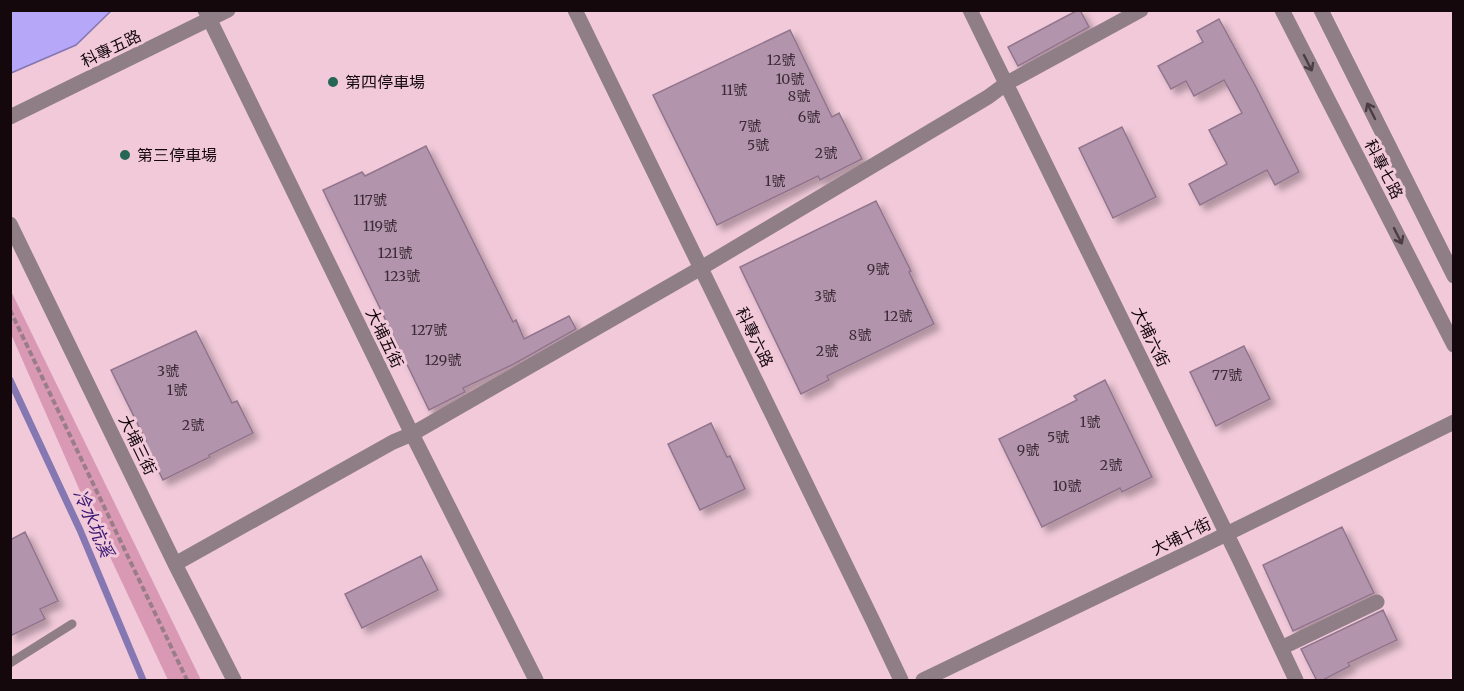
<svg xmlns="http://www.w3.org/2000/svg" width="1464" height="691" font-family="Merriweather,'Noto Sans TC',serif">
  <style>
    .green { fill: #d999b4 }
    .water { fill: #b6a7f8; stroke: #8577b2; stroke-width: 1.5 }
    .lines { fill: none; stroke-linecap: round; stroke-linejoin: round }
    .stream { stroke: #8577b2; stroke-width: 7 }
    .building { fill: #b294ad; stroke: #91748d; stroke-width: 1.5; filter: url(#shadow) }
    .path { stroke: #997d88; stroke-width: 4; stroke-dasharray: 6 3; stroke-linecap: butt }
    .service { stroke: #8f7e85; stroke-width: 9 }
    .minor { stroke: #8f7e85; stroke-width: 15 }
    .tertiary { stroke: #8f7e85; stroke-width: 15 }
    .oneway { stroke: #4b3d43 }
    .poi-dot { fill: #266654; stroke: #f1c9d9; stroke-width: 2 }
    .labels { text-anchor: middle; stroke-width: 6; stroke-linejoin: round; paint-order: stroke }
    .number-label { font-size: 14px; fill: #3c2b35 }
    .street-label { font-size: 16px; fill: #14080d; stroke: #f1c9d9 }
    .poi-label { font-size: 16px; fill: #14080d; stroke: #f1c9d9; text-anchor: start }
    .water-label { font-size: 18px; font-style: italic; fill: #371673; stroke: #f1c9d9 }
  </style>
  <defs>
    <filter id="shadow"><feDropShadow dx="5.5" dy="5.5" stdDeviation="3" flood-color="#0004"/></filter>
  </defs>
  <rect width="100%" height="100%" fill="#f1c9d9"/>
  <path class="green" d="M10,291H11L201,680H168L95,525L11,334Z"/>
  <path class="water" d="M11,10H111V11L76,45L11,73Z"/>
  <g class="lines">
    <path class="stream" d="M10,380L80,530L143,680"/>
  </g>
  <path class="building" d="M1078,10H1080L1089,27L1018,66L1008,47Z
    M1219,19L1256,87L1299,172L1275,185L1267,170L1200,205L1189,184L1227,164L1209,130L1242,113L1224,80L1194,96L1186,81L1171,89L1158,66L1203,42L1197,31Z
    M790,30L832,117L839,113L862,159L820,180L818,176L717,225L653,95Z
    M1122,127L1156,197L1113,218L1079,148Z
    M426,146L513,322L516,320L524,339L569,316L576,329L514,364L463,388L465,392L429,410L323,190L362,172L365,176Z
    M876,201L911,271L909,272L934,324L827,376L829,380L801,394L740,267Z
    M196,331L232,403L237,401L253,433L209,455L210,457L163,480L144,442L146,441L111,370Z
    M1244,346L1270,399L1216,426L1190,372Z
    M1105,380L1152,477L1122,492L1120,488L1042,527L999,439L1077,400L1074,396Z
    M711,423L727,457L730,456L745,489L700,510L668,444Z
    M1342,527L1374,593L1293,631L1263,565Z
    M25,532L58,601L40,609L45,619L10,636V540Z
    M421,556L438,590L362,628L345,594Z
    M1383,610L1397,640L1348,663L1350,666L1321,681H1317L1301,649Z"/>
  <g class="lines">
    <path class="path" d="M10,310L187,680"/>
    <path class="service" d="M10,663L72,624"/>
    <path class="minor" d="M205,10L412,434L536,680
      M575,10L872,619L901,680
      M970,10L1239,559L1296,680
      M10,117L228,10
      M10,224L175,564L234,680
      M175,564L393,442L412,434L701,268L988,97L1007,83L1141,10
      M1281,648L1377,602
      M923,680L1200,547L1454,422"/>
    <path class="tertiary" d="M1282,10L1454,345
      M1321,10L1454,276"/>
  </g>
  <defs><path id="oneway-shaft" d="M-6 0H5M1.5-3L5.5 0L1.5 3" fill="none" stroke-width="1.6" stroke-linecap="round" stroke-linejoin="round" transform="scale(1.5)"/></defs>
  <g class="oneway">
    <use href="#oneway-shaft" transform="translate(1308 63) rotate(63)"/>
    <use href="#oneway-shaft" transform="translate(1371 111) rotate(-117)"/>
    <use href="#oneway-shaft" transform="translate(1398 236) rotate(63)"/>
  </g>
  <g class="poi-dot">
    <circle cx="333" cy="82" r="6"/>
    <circle cx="125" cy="155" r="6"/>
  </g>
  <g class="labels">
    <g class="number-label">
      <text x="781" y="65">12號</text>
      <text x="790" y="84">10號</text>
      <text x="734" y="95">11號</text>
      <text x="799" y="101">8號</text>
      <text x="809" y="122">6號</text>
      <text x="750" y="131">7號</text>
      <text x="758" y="150">5號</text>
      <text x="826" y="158">2號</text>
      <text x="775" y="186">1號</text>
      <text x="370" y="205">117號</text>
      <text x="380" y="231">119號</text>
      <text x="395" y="258">121號</text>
      <text x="878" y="274">9號</text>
      <text x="402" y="281">123號</text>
      <text x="825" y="301">3號</text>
      <text x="898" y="321">12號</text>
      <text x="429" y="335">127號</text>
      <text x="860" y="340">8號</text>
      <text x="827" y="356">2號</text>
      <text x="443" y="365">129號</text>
      <text x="168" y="376">3號</text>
      <text x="1227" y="380">77號</text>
      <text x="177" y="395">1號</text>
      <text x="1090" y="427">1號</text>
      <text x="193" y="430">2號</text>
      <text x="1058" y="442">5號</text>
      <text x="1028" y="455">9號</text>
      <text x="1111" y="470">2號</text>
      <text x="1067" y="491">10號</text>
    </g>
    <g class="street-label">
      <text transform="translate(111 48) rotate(-26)" y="6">科專五路</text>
      <text transform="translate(1384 169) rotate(63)" y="6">科專七路</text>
      <text transform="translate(755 337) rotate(64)" y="6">科專六路</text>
      <text transform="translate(1151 337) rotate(64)" y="6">大埔六街</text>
      <text transform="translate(385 338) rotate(64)" y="6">大埔五街</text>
      <text transform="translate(138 445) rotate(64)" y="6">大埔三街</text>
      <text transform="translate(1181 536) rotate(-26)" y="6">大埔十街</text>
    </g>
    <g class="poi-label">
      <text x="345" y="88">第四停車場</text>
      <text x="137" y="161">第三停車場</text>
    </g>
    <g class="water-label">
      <text transform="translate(93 523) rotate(66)" y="6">冷水坑溪</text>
    </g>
  </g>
  <rect width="1464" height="691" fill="none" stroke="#14080d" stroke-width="24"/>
</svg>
